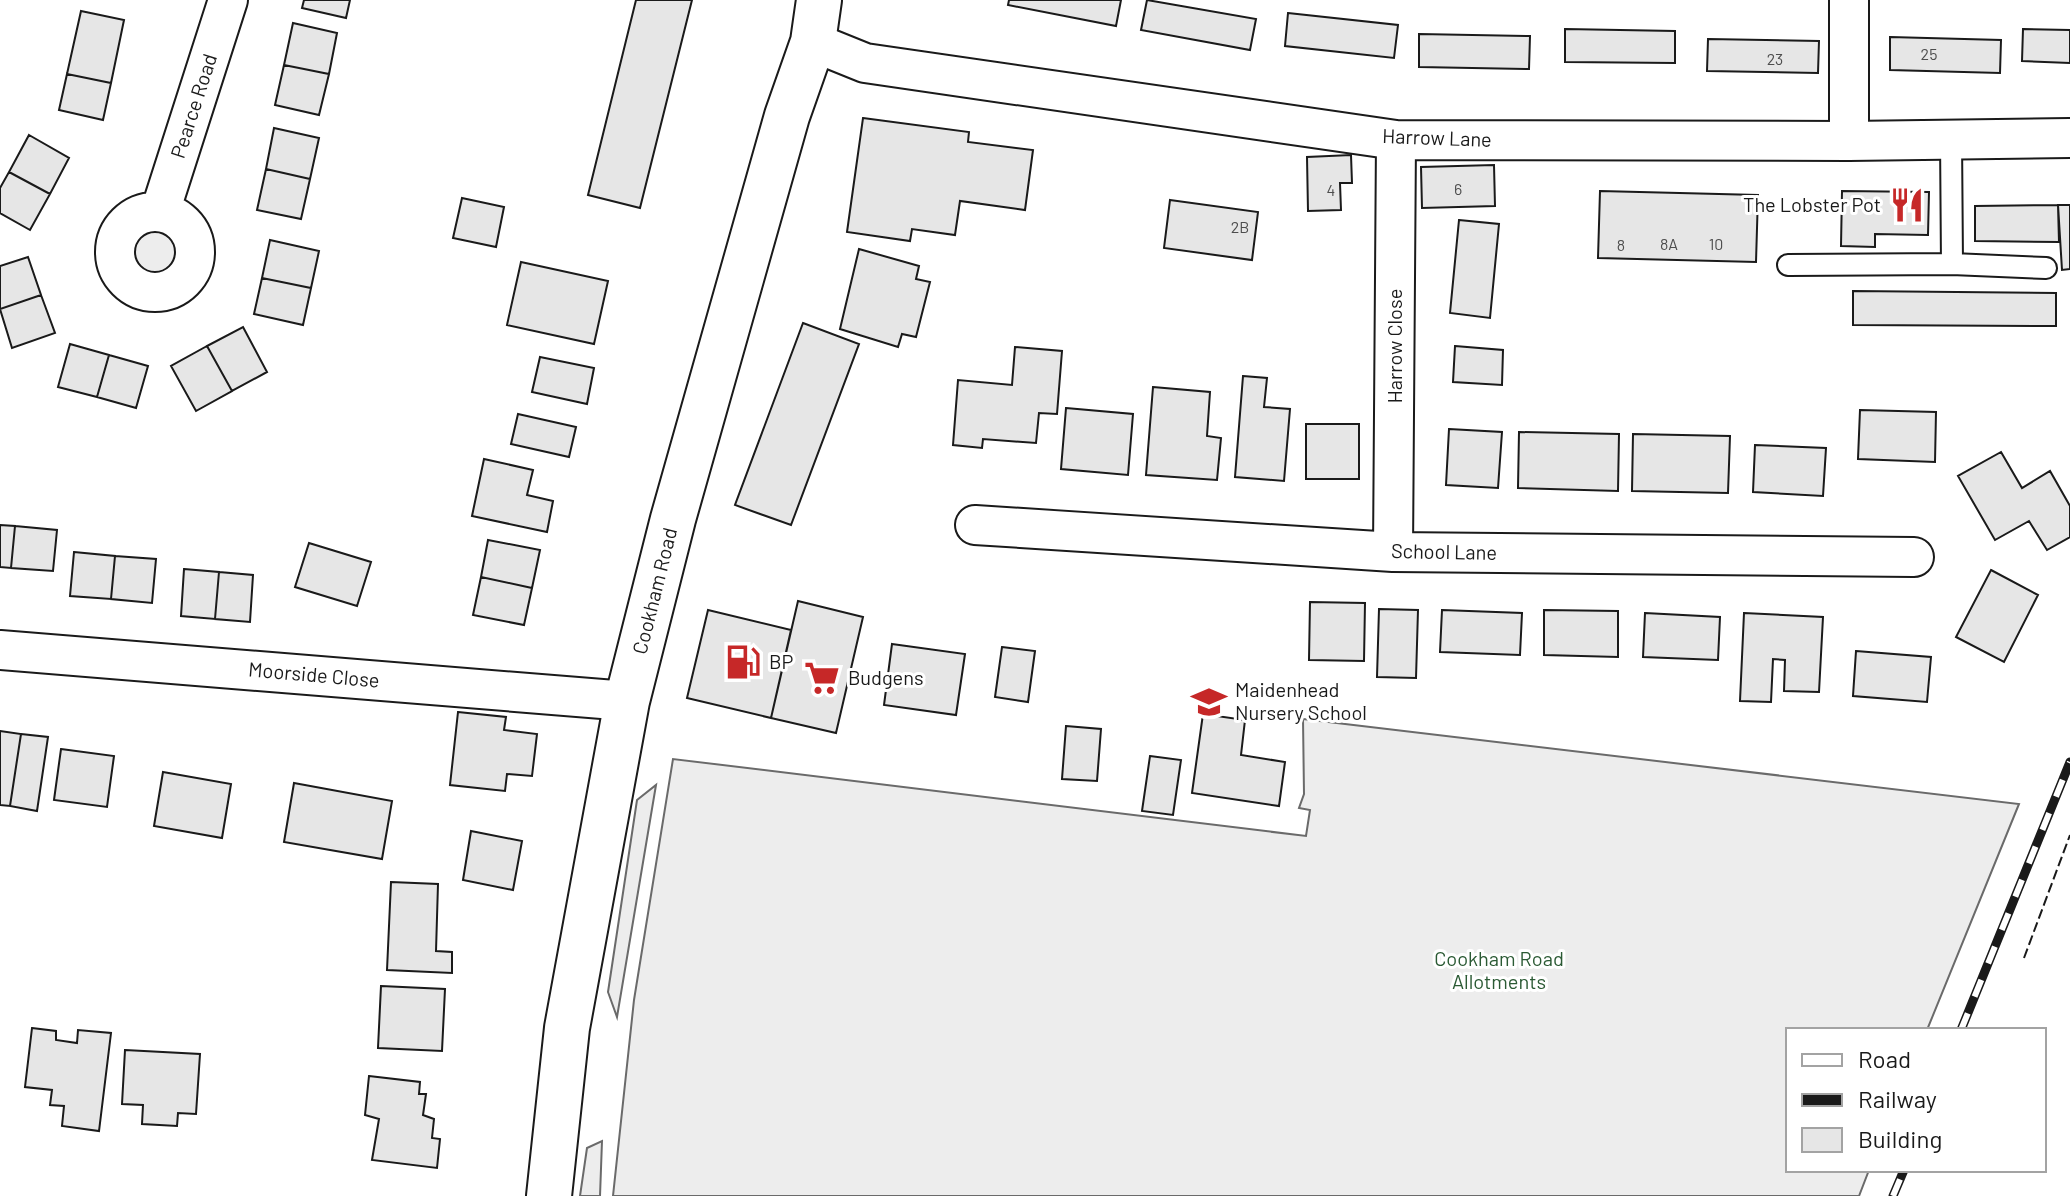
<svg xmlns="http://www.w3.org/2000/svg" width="2070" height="1196" font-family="Barlow,sans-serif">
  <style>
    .built { fill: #ededed; stroke: #6a6a6a; stroke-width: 2 }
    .building { fill: #e6e6e6; stroke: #1a1a1a; stroke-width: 2 }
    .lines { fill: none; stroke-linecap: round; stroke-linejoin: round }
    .service-casing { stroke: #1a1a1a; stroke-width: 24 }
    .minor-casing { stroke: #1a1a1a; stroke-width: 42 }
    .secondary-casing { stroke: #1a1a1a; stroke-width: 48 }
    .service { stroke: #fff; stroke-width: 20 }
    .minor { stroke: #fff; stroke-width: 38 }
    .secondary { stroke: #fff; stroke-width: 44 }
    .rail-casing { stroke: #1a1a1a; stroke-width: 9 }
    .rail { stroke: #fff; stroke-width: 6; stroke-dasharray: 18; stroke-linecap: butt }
    .fence { stroke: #1a1a1a; stroke-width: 2; stroke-dasharray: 10 4; stroke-linecap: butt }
    .labels { text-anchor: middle; stroke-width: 6; stroke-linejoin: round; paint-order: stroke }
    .number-label { font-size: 16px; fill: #4d4d4d }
    .street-label { font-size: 20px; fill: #1a1a1a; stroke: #fff }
    .poi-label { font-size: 20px; fill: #1a1a1a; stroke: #fff; text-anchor: start }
    .park-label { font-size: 20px; fill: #2b5a34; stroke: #fff }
  </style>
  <rect width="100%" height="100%" fill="#fff"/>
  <path class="built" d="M129 253a26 26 0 1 1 52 0a26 26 0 1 1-52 0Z
    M1303,719L2019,804L1927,1030H1788V1170H1869L1859,1196H613L634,1000L673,759L1306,836L1310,810L1299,808L1304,794Z
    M656,785L617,1017L608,992L637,800Z
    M602,1141L600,1196H580L587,1148Z"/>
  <path class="building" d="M304,0H350L346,18L302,8Z
    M636,0H692L640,208L588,195Z
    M1009,0H1121L1116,26L1008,5Z
    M1147,0L1256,19L1250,50L1141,30Z
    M81,11L124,20L111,83L67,74Z
    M1288,13L1398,25L1394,58L1285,46Z
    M293,23L337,33L329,74L284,65Z
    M1565,29L1675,31V63L1565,62Z
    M2023,29L2070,30V63L2022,61Z
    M1419,34L1530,36L1529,69L1419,67Z
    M1890,37L2001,40L2000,73L1890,70Z
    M1708,39L1819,41L1818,73L1707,71Z
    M284,65L329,74L319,115L275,105Z
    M67,74L111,83L103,120L59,110Z
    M863,118L969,132L968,142L1033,150L1025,210L960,201L955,235L912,229L910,241L847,232Z
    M274,128L319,138L310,179L266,169Z
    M29,135L69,158L50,194L9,172Z
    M1351,155L1352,183H1340L1341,210L1308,211L1307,157Z
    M1494,165L1495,206L1422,208L1421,167Z
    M266,169L310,179L301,219L257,210Z
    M9,172L50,194L30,230L0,213V188Z
    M1600,191L1758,195L1756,262L1598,258Z
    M1842,191L1929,192L1928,235L1875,234V247L1841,246Z
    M462,198L504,207L496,247L453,238Z
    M1170,200L1258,212L1252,260L1164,248Z
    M2058,205H2070V269L2062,270Z
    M2058,205L2059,242L1975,241V206Z
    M1459,220L1499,224L1490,318L1450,313Z
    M270,240L319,251L311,288L262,278Z
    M859,249L919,266L916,279L930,282L916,337L902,334L898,347L840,329Z
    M28,257L41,295L0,309V266Z
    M521,262L608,281L594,344L507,325Z
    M262,278L311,288L303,325L254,314Z
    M1853,291L2056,293V326L1853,325Z
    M41,295L55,333L12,348L0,309Z
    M803,323L859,344L791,525L735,505Z
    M243,327L267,372L232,391L207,346Z
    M70,344L109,355L97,397L58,387Z
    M207,346L232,391L196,411L171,366Z
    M1455,346L1503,350L1502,385L1453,382Z
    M1015,347L1062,351L1057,414L1039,413L1036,443L983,439L982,448L953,445L958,380L1012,385Z
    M109,355L148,366L136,408L97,397Z
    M540,357L594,368L587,404L532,392Z
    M1243,376L1267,378L1264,407L1290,409L1284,481L1235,477Z
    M1153,387L1210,392L1207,436L1221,438L1217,480L1146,475Z
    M1066,408L1133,414L1128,475L1061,469Z
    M1860,410L1936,412L1935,462L1858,459Z
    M518,414L576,427L569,457L511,444Z
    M1306,424H1359V479H1306Z
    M1449,429L1502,432L1498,488L1446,485Z
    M1519,432L1619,434L1618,491L1518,488Z
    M1633,434L1730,436L1728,493L1632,491Z
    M1755,445L1826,448L1823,496L1753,492Z
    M2001,452L2022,488L2050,471L2070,506V537L2047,550L2029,521L1995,540L1958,476Z
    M484,459L533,470L527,495L553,501L547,532L472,516Z
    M0,525L15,526L11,568L0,567Z
    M15,526L57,530L53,571L11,568Z
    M488,540L540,550L532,588L481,577Z
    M309,543L371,562L357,606L295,587Z
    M74,552L115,556L111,599L70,596Z
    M115,556L156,559L152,603L111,599Z
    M184,569L219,572L215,619L181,616Z
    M1991,570L2038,595L2004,662L1956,637Z
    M219,572L253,575L250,622L215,619Z
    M481,577L532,588L524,625L473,615Z
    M798,601L863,617L836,733L771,718Z
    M1310,602L1365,603L1364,661L1309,660Z
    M1379,609L1418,610L1416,678L1377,677Z
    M708,610L791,630L771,718L687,698Z
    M1442,610L1522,613L1520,655L1440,652Z
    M1544,610L1618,611V657L1544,655Z
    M1645,613L1720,617L1718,660L1643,657Z
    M1744,613L1823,617L1819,692L1784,691L1785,660L1773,659L1771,702L1740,701Z
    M892,644L965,654L956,715L884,705Z
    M1002,647L1035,651L1028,702L995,697Z
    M1856,651L1931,657L1927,702L1853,696Z
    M458,712L506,717L504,730L537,734L532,776L507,774L505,791L450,785Z
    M1203,714L1245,720L1241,755L1285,762L1279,806L1192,793Z
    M1066,726L1101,729L1097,781L1062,779Z
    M0,731L21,734L10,806L0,805Z
    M21,734L48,737L37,811L10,806Z
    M61,749L114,756L107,807L54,800Z
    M1150,756L1181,760L1173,815L1142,811Z
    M163,772L231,784L222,838L154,826Z
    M294,783L392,801L382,859L284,842Z
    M471,831L522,841L513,890L463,880Z
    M391,882L438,884L436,951L452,952V973L387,970Z
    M381,986L445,989L442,1051L378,1048Z
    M32,1028L56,1031V1040L77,1043L78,1030L111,1033L99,1131L62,1126L64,1106L50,1105L52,1090L25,1087Z
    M125,1050L200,1054L196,1114L178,1113L177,1126L142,1124L143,1105L122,1104Z
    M369,1076L420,1082L419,1094H426L423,1115L434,1119L432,1138L440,1139L437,1168L372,1160L379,1119L365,1115Z"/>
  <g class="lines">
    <g class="service-casing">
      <path id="service" d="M1951,137L1952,264
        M1788,265L1952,264L2046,268"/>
    </g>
    <g class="minor-casing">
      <path id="minor" d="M1849,0V141
        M813,42L865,63L1396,140L1849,141L2070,138
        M115 252a40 40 0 1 1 80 0a40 40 0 1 1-80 0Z
        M160,212L228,0
        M975,525L1393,552L1914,557
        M1393,552L1396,140
        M0,650L627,701"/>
    </g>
    <g class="secondary-casing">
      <path id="secondary" d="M549,1196L567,1028L627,701L673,519L787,116L813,42L819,0"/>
    </g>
    <use href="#service" class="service"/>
    <use href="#minor" class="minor"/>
    <use href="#secondary" class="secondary"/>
    <g class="rail-casing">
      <path id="rail" d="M1961,1030L2070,762
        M1893,1196L1904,1170"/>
    </g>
    <use href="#rail" class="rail"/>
    <path class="fence" d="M2024,958L2070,835"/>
  </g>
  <defs>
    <g id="restaurant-bare" transform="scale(2.76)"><path d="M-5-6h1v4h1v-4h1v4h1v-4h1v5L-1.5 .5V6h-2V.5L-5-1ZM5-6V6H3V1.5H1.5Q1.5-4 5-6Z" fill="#c62828" stroke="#fff" stroke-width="2.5" paint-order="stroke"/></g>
    <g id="fuel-bare" transform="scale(2.76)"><path d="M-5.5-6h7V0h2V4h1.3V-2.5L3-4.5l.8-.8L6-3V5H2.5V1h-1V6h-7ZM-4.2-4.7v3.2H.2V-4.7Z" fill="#c62828" stroke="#fff" stroke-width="2.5" paint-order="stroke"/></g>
    <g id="supermarket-bare" transform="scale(2.76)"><path d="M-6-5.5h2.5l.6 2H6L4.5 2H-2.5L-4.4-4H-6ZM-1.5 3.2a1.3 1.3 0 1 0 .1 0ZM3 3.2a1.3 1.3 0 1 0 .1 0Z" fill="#c62828" stroke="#fff" stroke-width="2.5" paint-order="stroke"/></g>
    <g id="school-bare" transform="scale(2.76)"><path d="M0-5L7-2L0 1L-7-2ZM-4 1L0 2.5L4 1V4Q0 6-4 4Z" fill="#c62828" stroke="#fff" stroke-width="2.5" paint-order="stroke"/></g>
  </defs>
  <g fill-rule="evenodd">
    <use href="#restaurant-bare" x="1907" y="205"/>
    <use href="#fuel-bare" x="743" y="662"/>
    <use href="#supermarket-bare" x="822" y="678"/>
    <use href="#school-bare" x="1209" y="702"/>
  </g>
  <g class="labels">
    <g class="number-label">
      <text x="1929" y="60">25</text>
      <text x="1775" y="65">23</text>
      <text x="1458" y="195">6</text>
      <text x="1331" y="196">4</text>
      <text x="1240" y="233">2B</text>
      <text x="1669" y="250">8A</text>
      <text x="1716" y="250">10</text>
      <text x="1621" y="251">8</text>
    </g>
    <g class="street-label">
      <text transform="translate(194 106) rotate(-72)" y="7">Pearce Road</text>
      <text transform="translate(1437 138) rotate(2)" y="7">Harrow Lane</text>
      <text transform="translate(1395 346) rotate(-90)" y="7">Harrow Close</text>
      <text transform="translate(1444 552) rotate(1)" y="7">School Lane</text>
      <text transform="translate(655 591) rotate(-76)" y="7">Cookham Road</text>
      <text transform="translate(314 675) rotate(5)" y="7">Moorside Close</text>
    </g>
    <g class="poi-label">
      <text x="1881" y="212" text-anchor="end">The Lobster Pot</text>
      <text x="769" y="669">BP</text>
      <text x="848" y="685">Budgens</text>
      <text x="1235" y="697">Maidenhead<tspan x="1235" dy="23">Nursery School</tspan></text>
    </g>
    <g class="park-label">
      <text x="1499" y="966">Cookham Road<tspan x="1499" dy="23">Allotments</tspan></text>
    </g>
  </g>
  <rect x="1786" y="1028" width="260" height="144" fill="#ffffff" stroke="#a3a3a3" stroke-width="2"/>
  <rect x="1802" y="1054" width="40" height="12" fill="#ffffff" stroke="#a3a3a3" stroke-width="2"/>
  <text x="1858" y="1068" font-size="24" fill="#1a1a1a">Road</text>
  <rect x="1802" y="1094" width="40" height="12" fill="#1a1a1a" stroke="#a3a3a3" stroke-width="2"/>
  <text x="1858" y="1108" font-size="24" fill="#1a1a1a">Railway</text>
  <rect x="1802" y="1128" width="40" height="24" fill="#e6e6e6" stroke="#a3a3a3" stroke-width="2"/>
  <text x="1858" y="1148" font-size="24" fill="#1a1a1a">Building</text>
</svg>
